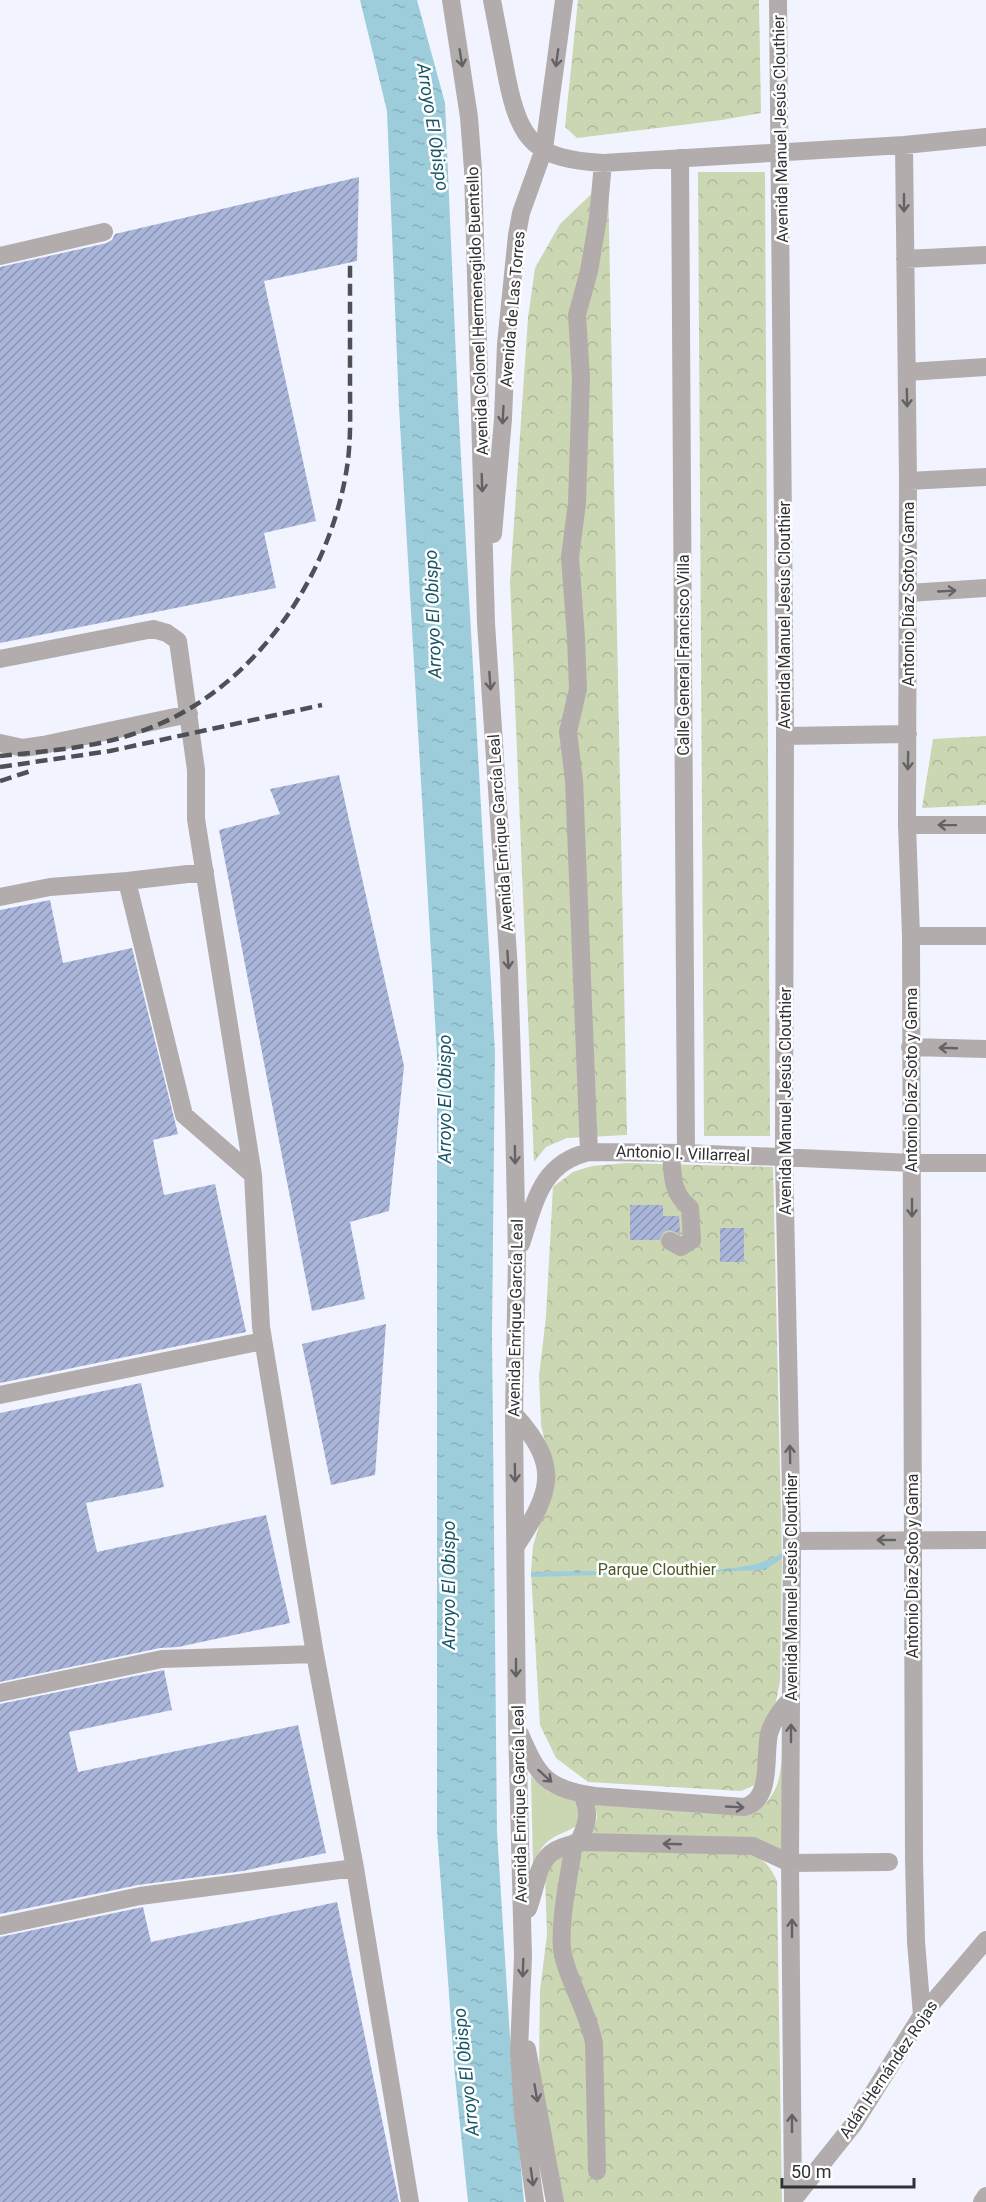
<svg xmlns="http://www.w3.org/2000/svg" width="986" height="2202" font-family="Roboto,sans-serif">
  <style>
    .grass { fill: #cbd6b3 }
    .park { fill: url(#park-crowns) }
    .water { fill: url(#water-ripples) }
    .building { fill: url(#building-hatch) }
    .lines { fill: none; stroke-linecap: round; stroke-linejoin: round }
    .minor { stroke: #b3acac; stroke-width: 18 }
    .rail { stroke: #4e5055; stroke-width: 4.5; stroke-dasharray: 12 6; stroke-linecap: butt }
    .oneway { stroke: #646265 }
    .labels { text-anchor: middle; stroke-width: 5; stroke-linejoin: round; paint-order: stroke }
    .street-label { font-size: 16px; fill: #2f3135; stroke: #fff }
    .park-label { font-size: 16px; fill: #4c5b21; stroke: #fff }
    .water-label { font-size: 18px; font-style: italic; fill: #165666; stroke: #fff }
  </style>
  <defs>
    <pattern id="park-crowns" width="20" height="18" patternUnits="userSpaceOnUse" patternTransform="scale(1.5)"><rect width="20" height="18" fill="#cbd6b3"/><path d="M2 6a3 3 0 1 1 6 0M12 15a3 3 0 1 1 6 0" fill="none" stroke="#afb89b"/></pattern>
    <pattern id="water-ripples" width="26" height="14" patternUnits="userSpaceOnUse" patternTransform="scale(1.5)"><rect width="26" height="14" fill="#9dcddb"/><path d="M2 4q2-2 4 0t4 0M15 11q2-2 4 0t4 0" fill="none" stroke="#88b0bd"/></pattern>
    <pattern id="building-hatch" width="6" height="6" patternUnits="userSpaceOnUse" patternTransform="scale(1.5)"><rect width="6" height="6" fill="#aab5da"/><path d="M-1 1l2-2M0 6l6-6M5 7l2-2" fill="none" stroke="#8b94b2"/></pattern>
  </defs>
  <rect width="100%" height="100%" fill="#f1f4fe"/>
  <path class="grass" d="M531,1776L549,1792L575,1801L581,1808L577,1826C552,1839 546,1836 533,1864Z"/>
  <path class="park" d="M578,0H759L761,113L722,120L577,138L565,127Z
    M698,172H765L770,1136H704Z
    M608,178L627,1135L567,1138L546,1147L534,1162L510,582L528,318L535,268L560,224Z
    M986,736V805L922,808L933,739Z
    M626,1163L773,1167L782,1558L780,1681L763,1767L755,1785L741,1791L588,1782L556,1758L540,1725L531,1572L533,1546L548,1497L550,1463L541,1425L539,1376L546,1317L553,1187L573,1172L592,1166Z
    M784,1737L785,1852L590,1837L597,1818L595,1803L763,1805C783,1789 781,1761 784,1737Z
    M567,1850L747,1854C764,1858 770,1866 777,1881L782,2202H561L539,2068L540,1990L547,1935L545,1874L550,1860Z"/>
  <path class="water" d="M360,0H417L445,103L458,404L495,1052L492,1333L497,1832L512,2069L524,2202H468L455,2076L437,1831V1055L399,407L387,111Z
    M782,1553V1558L765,1570L531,1577V1572C566,1571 602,1571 637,1571C676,1570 750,1575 782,1553Z"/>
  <path class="building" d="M359,177L357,261L264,281L316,521L264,533L276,588L0,643V267L107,243L112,240L115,234Z
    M339,775L404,1066L389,1211L350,1222L365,1299L312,1311L219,830L280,814L270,789Z
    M50,900L63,963L132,948L178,1134L153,1140L164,1195L215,1184L246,1332L0,1383V910Z
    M630,1205H663V1216H679L680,1234L669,1230L664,1232L659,1240H630Z
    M720,1228H744V1262H720Z
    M386,1324L375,1475L331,1485L302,1344Z
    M141,1383L164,1487L86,1503L97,1552L266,1515L290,1623L178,1647L160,1648L0,1682V1413Z
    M164,1670L172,1710L69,1732L78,1772L298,1725L326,1853L243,1871L138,1885L0,1914V1704Z
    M337,1902L399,2202H0V1937L143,1907L151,1942Z"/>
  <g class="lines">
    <path class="minor" d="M451,0L469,117L473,170L486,623L509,970L514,1119L517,1257L514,1414L517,1726L523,1957L519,2050L523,2114L535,2202
      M492,0C497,26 502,52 507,78C520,143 536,159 603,163L904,145L986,137
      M778,0L785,736L784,1158L792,1541L790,1863L793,2202
      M904,145L908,481L907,825L911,936L914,1858L916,1942L922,2015
      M680,158L686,1153
      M0,256L104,232
      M905,259L986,255
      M907,372L986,367
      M908,481L986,477
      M493,534L503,419L506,344L517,235L521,213L544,149L564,0
      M908,593L986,588
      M0,659L153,629L167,633L178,641L196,770V819L253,1175L261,1327L315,1654L355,1868L410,2202
      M785,736L908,734
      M0,743L23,748L43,745L189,714
      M907,825H986
      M127,881L184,1115L253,1175
      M0,897L50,887L127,881L205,872
      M911,936H986
      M910,1047L986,1049
      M589,1152L574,780L568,732L578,689L576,638L570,557L577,503L581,378L577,315L589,271L598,218L603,163
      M670,1241L681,1247L692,1240L690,1208C671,1192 673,1176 671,1153
      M521,1244C535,1202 541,1163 589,1152L686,1153L912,1163H986
      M0,1395L263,1341
      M514,1414C561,1466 552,1491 516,1546
      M792,1541L986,1540
      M0,1693L162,1659L315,1654
      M520,1734C539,1778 546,1788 595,1796L744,1807C773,1800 764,1757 769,1734C773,1719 781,1709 791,1699
      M574,1843C570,1872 556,1933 564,1959C572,1988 588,2013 594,2043L597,2171
      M578,1843C587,1825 591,1814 582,1794
      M528,1909C542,1871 534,1848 585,1842L753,1846L790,1863L889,1862
      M0,1926L140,1896L355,1868
      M527,2049L555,2202
      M793,2200L853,2125L922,2015L986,1940
      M982,2202L986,2196"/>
    <path class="rail" d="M0,756C46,751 95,748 139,732C252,694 333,576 348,460C351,435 350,409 350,383C350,343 350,304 350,264
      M0,767L110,751L322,705
      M0,781L34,770"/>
  </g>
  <defs><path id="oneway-shaft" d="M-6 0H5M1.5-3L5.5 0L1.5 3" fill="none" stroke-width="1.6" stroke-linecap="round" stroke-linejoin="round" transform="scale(1.5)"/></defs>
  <g class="oneway">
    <use href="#oneway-shaft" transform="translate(461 58) rotate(81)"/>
    <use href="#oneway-shaft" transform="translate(557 58) rotate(98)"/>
    <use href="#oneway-shaft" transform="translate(904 203) rotate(90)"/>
    <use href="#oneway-shaft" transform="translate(907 398) rotate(89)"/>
    <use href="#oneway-shaft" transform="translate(503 415) rotate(93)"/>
    <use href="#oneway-shaft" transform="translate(482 483) rotate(88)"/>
    <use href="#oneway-shaft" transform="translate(947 591) rotate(-3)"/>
    <use href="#oneway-shaft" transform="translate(490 681) rotate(86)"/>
    <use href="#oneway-shaft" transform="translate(908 761) rotate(91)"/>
    <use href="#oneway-shaft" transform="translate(947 825) rotate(-179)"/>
    <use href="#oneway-shaft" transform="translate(508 960) rotate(86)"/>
    <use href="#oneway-shaft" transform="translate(948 1048) rotate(-178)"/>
    <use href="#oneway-shaft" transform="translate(515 1155) rotate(89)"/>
    <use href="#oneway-shaft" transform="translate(912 1208) rotate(90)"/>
    <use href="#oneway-shaft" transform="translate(790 1454) rotate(-91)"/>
    <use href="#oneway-shaft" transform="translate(515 1473) rotate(89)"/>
    <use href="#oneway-shaft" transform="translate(886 1540) rotate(180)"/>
    <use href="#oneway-shaft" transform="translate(516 1668) rotate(90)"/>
    <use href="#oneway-shaft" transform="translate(791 1733) rotate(-90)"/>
    <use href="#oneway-shaft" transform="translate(545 1776) rotate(42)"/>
    <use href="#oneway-shaft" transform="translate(735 1807) rotate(3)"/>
    <use href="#oneway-shaft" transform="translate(672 1844) rotate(-178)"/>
    <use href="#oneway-shaft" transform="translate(792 1928) rotate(-90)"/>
    <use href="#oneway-shaft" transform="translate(523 1968) rotate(92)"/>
    <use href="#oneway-shaft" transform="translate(536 2093) rotate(80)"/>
    <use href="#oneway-shaft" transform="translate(792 2123) rotate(-90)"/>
    <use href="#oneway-shaft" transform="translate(532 2177) rotate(82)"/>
  </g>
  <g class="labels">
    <g class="street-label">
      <text transform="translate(780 129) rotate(-91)" y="6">Avenida Manuel Jesús Clouthier</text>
      <text transform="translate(512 309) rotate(-85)" y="6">Avenida de Las Torres</text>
      <text transform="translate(477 311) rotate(-92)" y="6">Avenida Colonel Hermenegildo Buentello</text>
      <text transform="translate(908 594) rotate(-90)" y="6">Antonio Díaz Soto y Gama</text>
      <text transform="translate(784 615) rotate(-90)" y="6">Avenida Manuel Jesús Clouthier</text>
      <text transform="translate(683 655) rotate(-90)" y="6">Calle General Francisco Villa</text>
      <text transform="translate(500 833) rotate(-94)" y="6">Avenida Enrique García Leal</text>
      <text transform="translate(911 1080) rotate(-90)" y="6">Antonio Díaz Soto y Gama</text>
      <text transform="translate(785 1101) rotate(-90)" y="6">Avenida Manuel Jesús Clouthier</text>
      <text transform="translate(683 1153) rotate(2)" y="6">Antonio I. Villarreal</text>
      <text transform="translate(515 1318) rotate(-89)" y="6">Avenida Enrique García Leal</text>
      <text transform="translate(912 1566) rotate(-90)" y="6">Antonio Díaz Soto y Gama</text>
      <text transform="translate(791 1587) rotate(-90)" y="6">Avenida Manuel Jesús Clouthier</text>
      <text transform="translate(519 1804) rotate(-91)" y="6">Avenida Enrique García Leal</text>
      <text transform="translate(888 2069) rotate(-56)" y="6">Adán Hernández Rojas</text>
    </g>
    <g class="park-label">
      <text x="657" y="1575">Parque Clouthier</text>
    </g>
    <g class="water-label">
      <text transform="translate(433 127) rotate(81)" y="6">Arroyo El Obispo</text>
      <text transform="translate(433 614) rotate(-92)" y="6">Arroyo El Obispo</text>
      <text transform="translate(445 1099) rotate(-90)" y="6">Arroyo El Obispo</text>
      <text transform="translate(449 1585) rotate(-90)" y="6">Arroyo El Obispo</text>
      <text transform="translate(466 2072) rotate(-96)" y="6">Arroyo El Obispo</text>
    </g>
  </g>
  <path d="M782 2178v9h132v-9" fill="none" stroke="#2f3135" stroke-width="3"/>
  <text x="791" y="2178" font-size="18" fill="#2f3135" stroke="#ffffff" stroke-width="4.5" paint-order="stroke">50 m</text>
</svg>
